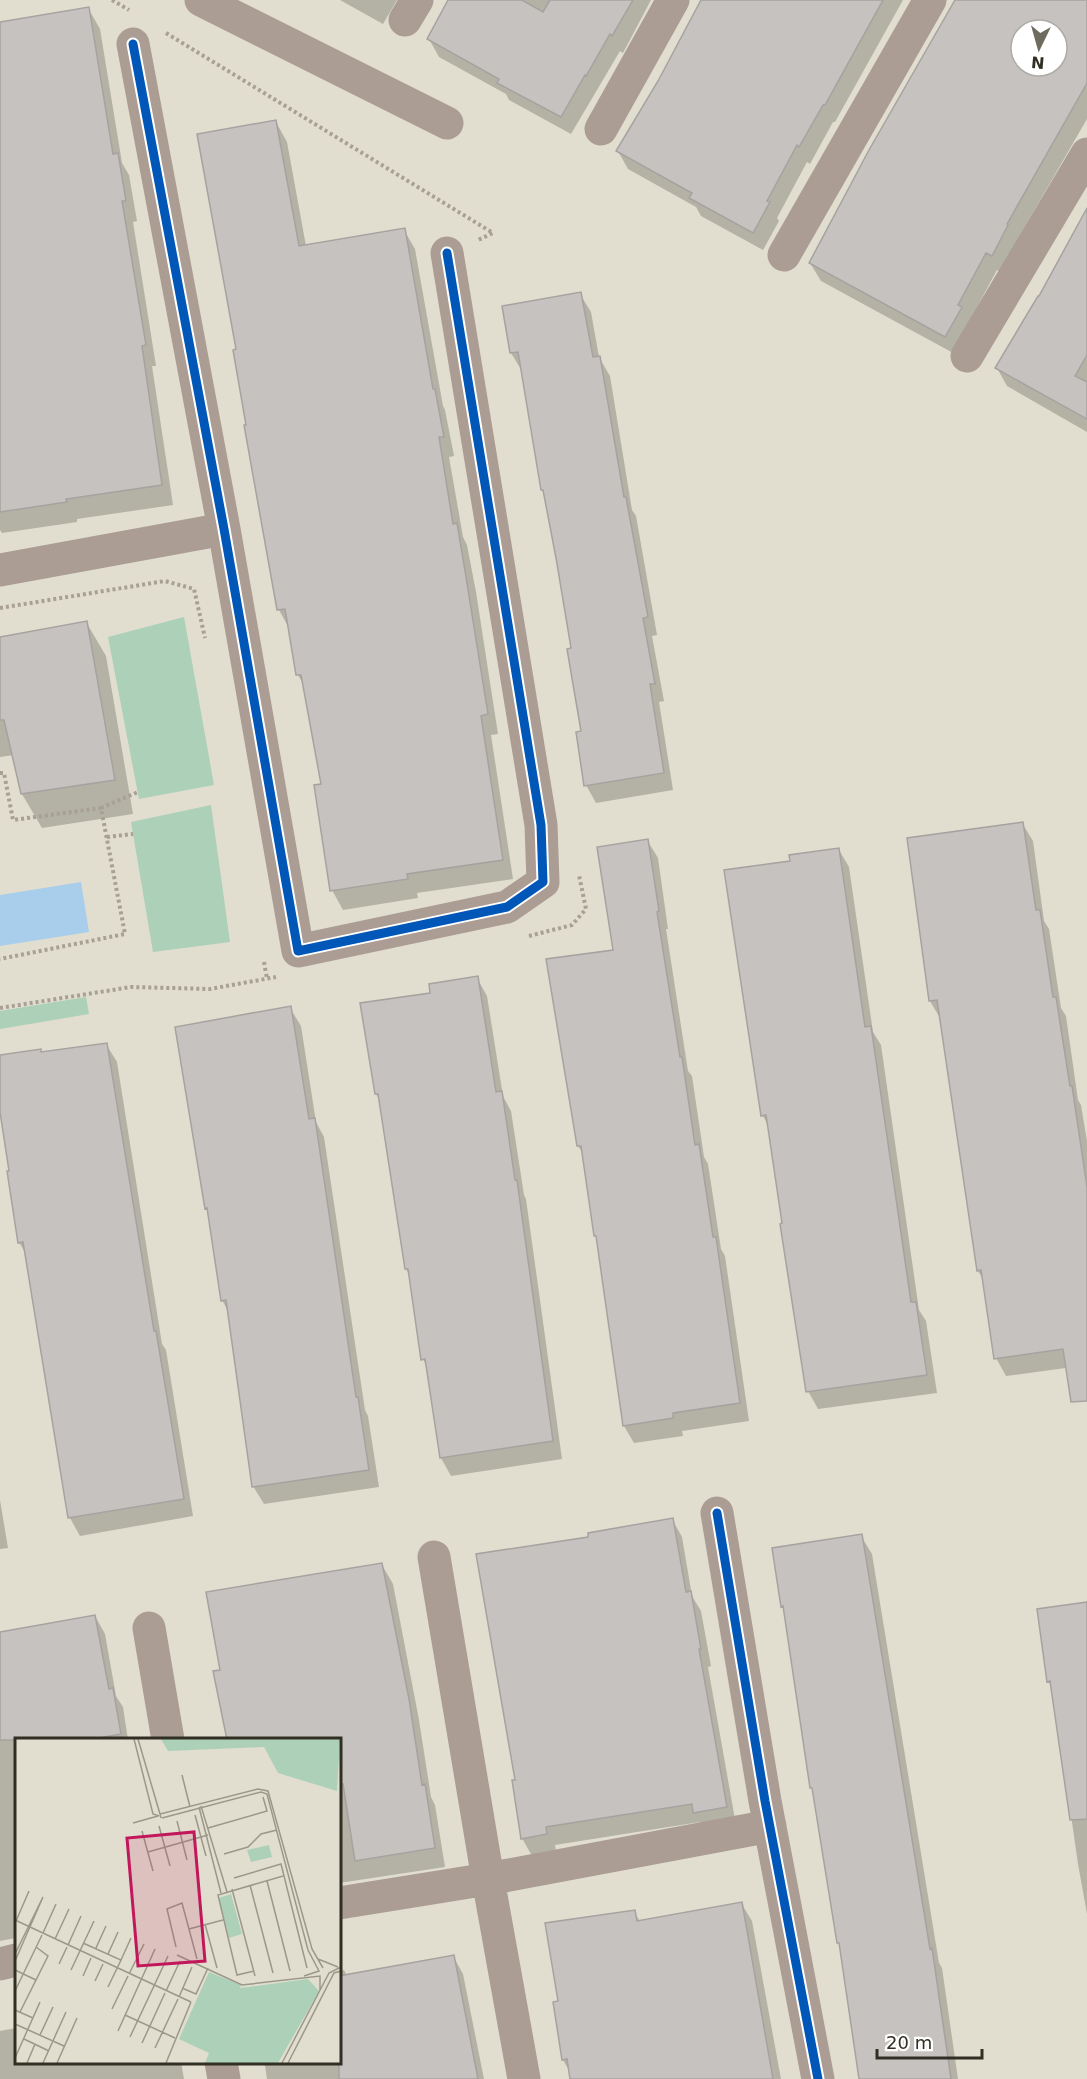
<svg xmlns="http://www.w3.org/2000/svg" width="1087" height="2079" font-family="'DejaVu Sans',sans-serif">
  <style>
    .green { fill: #acd0b8 }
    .water { fill: #a8ceeb }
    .shadow { fill: #0003; fill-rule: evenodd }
    .building { fill: #c6c2c0; stroke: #a6a2a0; stroke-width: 1.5; fill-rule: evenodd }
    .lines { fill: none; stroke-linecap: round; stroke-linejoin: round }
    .path { stroke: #a8a096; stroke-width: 4; stroke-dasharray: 3 3; stroke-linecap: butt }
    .minor { stroke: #ab9d94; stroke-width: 33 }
    .cycleway-casing { stroke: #fff; stroke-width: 13 }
    .cycleway { stroke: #0057b8; stroke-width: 9 }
    .inset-road { fill: none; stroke: #9b988a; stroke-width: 1.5 }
    .view { fill: #c2185b; fill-opacity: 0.15; stroke: #c2185b; stroke-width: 3 }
    .inset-edge { fill: none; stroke: #312e23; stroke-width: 3 }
  </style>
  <rect width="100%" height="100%" fill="#e1decf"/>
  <path class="green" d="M184,617L214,785L139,799L108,637Z
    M211,805L230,942L153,952L131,822Z
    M86,997L89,1014L0,1029V1011Z"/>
  <path class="water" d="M81,882L89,932L0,946V895Z"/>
  <path class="shadow" d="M340,0H397L383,24Z
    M450,0H651L623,53L620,51L571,134L509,100L506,94L439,57L429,39Z
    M703,0H903L835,122H833L810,164L807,162L777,218L779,221L763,250L701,216L696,207L628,169L618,151L659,81Z
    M956,0H1087V119L1016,242L1002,273L997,270L969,322L955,354L821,281L810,263ZM1021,30H1057V66H1021Z
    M88,8L100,29L122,163L129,175L137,221L133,222L156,366H152L173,505L77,519V522L2,533L0,530V23Z
    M276,122L287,142L306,246L404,230L415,249L443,406L445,410L454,456L449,457L463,537L467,545L476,592L498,734L491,735L513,879L417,893L418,898L343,910L332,890L322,785L305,687L298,675L290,630L279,610L245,427L247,426L238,350Z
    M1087,211V432L1007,386L997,368Z
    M580,294L591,312L599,357L610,376L632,510L636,516L657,635L652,636L664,701L659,702L673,790L596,803L586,785L582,732L573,650L522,371L511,353L504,307Z
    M86,622L106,656L133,814L42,828L22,794L14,755L0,757V638Z
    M1022,823L1033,841L1044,921L1049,929L1061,1008L1066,1016L1078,1100L1081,1105L1087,1141V1368L1073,1367L1006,1376L996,1358L984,1281L978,1271L940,1018L930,1001Z
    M647,840L658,858L668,929H666L688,1071L692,1076L704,1157L708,1164L721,1249L725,1256L749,1421L682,1431L683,1436L634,1443L624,1426L615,1355L584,1155L578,1146L615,951Z
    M839,850L849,867L873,1032L881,1045L919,1310L926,1321L937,1393L818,1409L808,1391L769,1127L763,1116L792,862Z
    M477,978L487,996L503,1096L511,1111L524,1195L526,1199L562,1459L451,1476L441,1458L427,1367L423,1359L410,1276L406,1269L380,1101L376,1094L432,994Z
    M290,1008L301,1026L316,1122L324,1137L365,1410L368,1416L379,1487L264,1504L253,1486L229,1313L222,1300L209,1213L206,1208Z
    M106,1044L117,1062L162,1344L166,1350L193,1516L80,1536L70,1518L27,1256L19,1242L11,1172L0,1102V1057L42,1054Z
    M0,1500L8,1548L0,1549Z
    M672,1519L682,1537L692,1596L701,1611L711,1666L708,1667L736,1825L705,1830L700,1822L555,1845L556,1852L532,1856L522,1838L516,1781L590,1538Z
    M861,1536L872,1554L939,1963L942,1968L958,2079H862L786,1612L782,1606Z
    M382,1565L393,1584L419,1720L431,1797L435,1805L445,1867L339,1883V1740H229L222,1671Z
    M1087,1604V1914L1078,1864L1053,1689L1049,1681Z
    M95,1616L105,1634L116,1696L123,1707L128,1740H16V1938L0,1941V1633Z
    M741,1903L752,1921L781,2079H572L570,2072L563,2060L555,2003L559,2002L634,1911L640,1922Z
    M453,1956L463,1974L484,2079H267L265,2065L269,2064L268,2062H339V1971L344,1970L347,1976Z
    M16,2028V2062H181L184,2079H0V2031Z"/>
  <path class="building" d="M448,0H522L543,12L550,0H633L612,36L610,34L586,76L585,75L561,117L497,83L499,79L427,39Z
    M701,0H883L825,105H823L799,147L797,145L767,201L770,202L753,233L689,198L692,193L616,151L658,81Z
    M955,0H1087V83L1007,224L1008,225L992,256L986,253L958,305L962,307L945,337L809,263L869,150ZM1021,30H1057V66H1021Z
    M89,7L113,154L118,153L126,201H122L146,345L142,346L162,485L66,499L67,502L0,512V22Z
    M276,120L299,246L405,228L433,389H435L444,437H439L453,524L457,523L465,571L488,714L481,716L503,860L407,874L408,879L330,891L314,785L321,784L301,675H296L285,609L277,610L244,425H246L233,350L236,349L197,134Z
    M1087,208V355L1075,376L1087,382V419L995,368L1038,296H1039Z
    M581,292L593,357L600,356L624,497H626L648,617L643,618L655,684H650L664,773L584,786L576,732L581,731L567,649L571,648L556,558L543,490H541L518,352L510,353L502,306Z
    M87,621L115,780L21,794L4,720H0V637Z
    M1023,822L1036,910H1040L1053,997H1056L1070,1086H1072L1087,1187V1401L1071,1402L1063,1349L994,1359L981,1270L977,1271L937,1000L929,1001L907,838Z
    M648,839L659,911L657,912L680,1057H682L695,1145L699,1144L713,1237H716L740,1403L673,1413V1418L623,1426L596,1236H594L581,1146H577L546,959L613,950L597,847Z
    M839,848L865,1027L871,1026L911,1302H916L927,1375L806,1392L780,1224L782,1223L766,1115L761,1116L724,870L790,861L789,855Z
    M478,976L496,1092L502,1091L515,1180H517L553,1441L440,1458L425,1359L421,1360L408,1269H405L378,1094H375L360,1003L430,993L429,984Z
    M291,1006L309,1119L315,1118L356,1397H358L369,1470L252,1487L226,1300L221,1301L207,1208L205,1209L175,1027Z
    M107,1043L154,1331H156L184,1499L68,1518L23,1242L18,1243L7,1171H9L0,1112V1055L41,1049V1052Z
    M673,1518L686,1592L691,1591L701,1649H699L727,1807L693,1813L692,1804L546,1827L547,1834L521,1839L512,1780H515L476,1554L588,1537V1533Z
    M862,1534L930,1949L932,1948L951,2079H859L839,1943H837L812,1788H810L783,1606L781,1607L772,1548Z
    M382,1563L409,1699L422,1785L425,1784L435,1848L355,1861L343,1784L339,1785V1740H227L213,1671L220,1670L206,1592Z
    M1087,1602V1819L1070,1820L1050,1681L1047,1682L1037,1609Z
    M95,1615L109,1689L113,1688L121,1734L88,1740H0V1632Z
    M742,1902L773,2079H570L567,2059L562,2060L553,2002L558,2001L545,1923L635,1910L637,1921Z
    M454,1955L478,2079H339V1976Z"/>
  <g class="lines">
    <path class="path" d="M112,0L129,10
      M166,33L493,233L478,240
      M0,608L165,581L194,589L205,638
      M0,773H4L13,820L101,808L125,934L0,959
      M101,808L138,792
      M107,837L133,834
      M529,936L572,925L586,909L579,875
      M264,962L267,979
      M0,1008L131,987L210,989L276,977"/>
    <path class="minor" d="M201,0L447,123
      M405,20L417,0
      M133,44L224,529L298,951L507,907L543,882L541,825L447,253
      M601,129L673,0
      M784,255L930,0
      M967,356L1087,154
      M0,570L224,529
      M717,1513L765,1801L818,2079
      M434,1557L488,1879L524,2079
      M149,1628L168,1740
      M339,1903L488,1879L770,1826
      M0,1964L16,1960
      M221,2062L224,2079"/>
    <g class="cycleway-casing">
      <path id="cycleway" d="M133,44L224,529L298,951L507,907L543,882L541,825L447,253
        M717,1513L765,1801L818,2079"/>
    </g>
    <use href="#cycleway" class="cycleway"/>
  </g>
  <g transform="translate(15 1738)">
    <rect width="326" height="326" fill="#e1decf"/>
    <path d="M146,1H325L322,53L263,35L249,9L153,13ZM254,107L257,119L236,124L232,112ZM216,156L227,196L214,200L204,160ZM194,234L226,247L225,250L293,241L304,253L263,325H190L194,315L164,301Z" fill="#acd0b8"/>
    <path class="inset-road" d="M119,1L138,76L144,78M123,1L145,76M167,37L175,69M186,68L212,154M184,69L206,155M180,77L191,118M146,80L145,76L243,51L253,53L297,211L308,230M147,80L246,54L252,56L293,212L304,233L289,238M162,83L172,122M118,85L143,78M144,88L155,128M193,90L252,73L248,59M127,93L138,133M133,114L193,97M209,116L233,109L246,96L262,92M219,140L266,126L292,230M252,143L275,233M235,147L258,235M217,151L240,238M0,182L176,264M1,183L14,153M190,186L202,230M174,191L208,182M28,195L41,166M40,201L54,171M68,205L106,222L93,249M53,207L66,178M161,209L152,171L167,165L182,221M81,210L91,188M0,216L28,159L0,223M93,216L103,194M162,217L227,247L305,238V252M303,221L323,229M106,222L116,200M44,226L52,209M0,232L21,242M56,232L79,183M239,233L222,237L203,157L268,138M114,236L129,206M68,238L76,220M80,243L88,226M167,250L181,256L193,230M0,253L27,197M151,253L165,223M164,259L177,229M97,271L113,238M0,272L18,280M5,274L33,218L21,209M110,277L160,300M0,286L49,308M103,293L140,211M25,297L38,269M115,299L153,218M9,301L34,313M127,305L150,255M140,310L163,261M0,320L25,264M12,325L20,306M28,325L51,274M42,325L62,280M151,325L176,264M267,325L314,235L326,229M273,325L319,235L326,233"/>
    <path class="view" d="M179,94L190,223L123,228L112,100Z"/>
    <rect width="326" height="326" class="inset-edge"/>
  </g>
  <g transform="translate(1039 48) rotate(185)"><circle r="28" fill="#ffffff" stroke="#adaba7" stroke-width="1.5"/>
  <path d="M0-4.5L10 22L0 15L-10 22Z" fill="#6f6c5f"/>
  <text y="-9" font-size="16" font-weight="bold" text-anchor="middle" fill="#312e23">N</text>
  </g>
  <path d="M877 2049v9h105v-9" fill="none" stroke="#312e23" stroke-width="3"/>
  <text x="886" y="2049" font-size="18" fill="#312e23" stroke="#ffffff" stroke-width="4.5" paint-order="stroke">20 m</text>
</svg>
